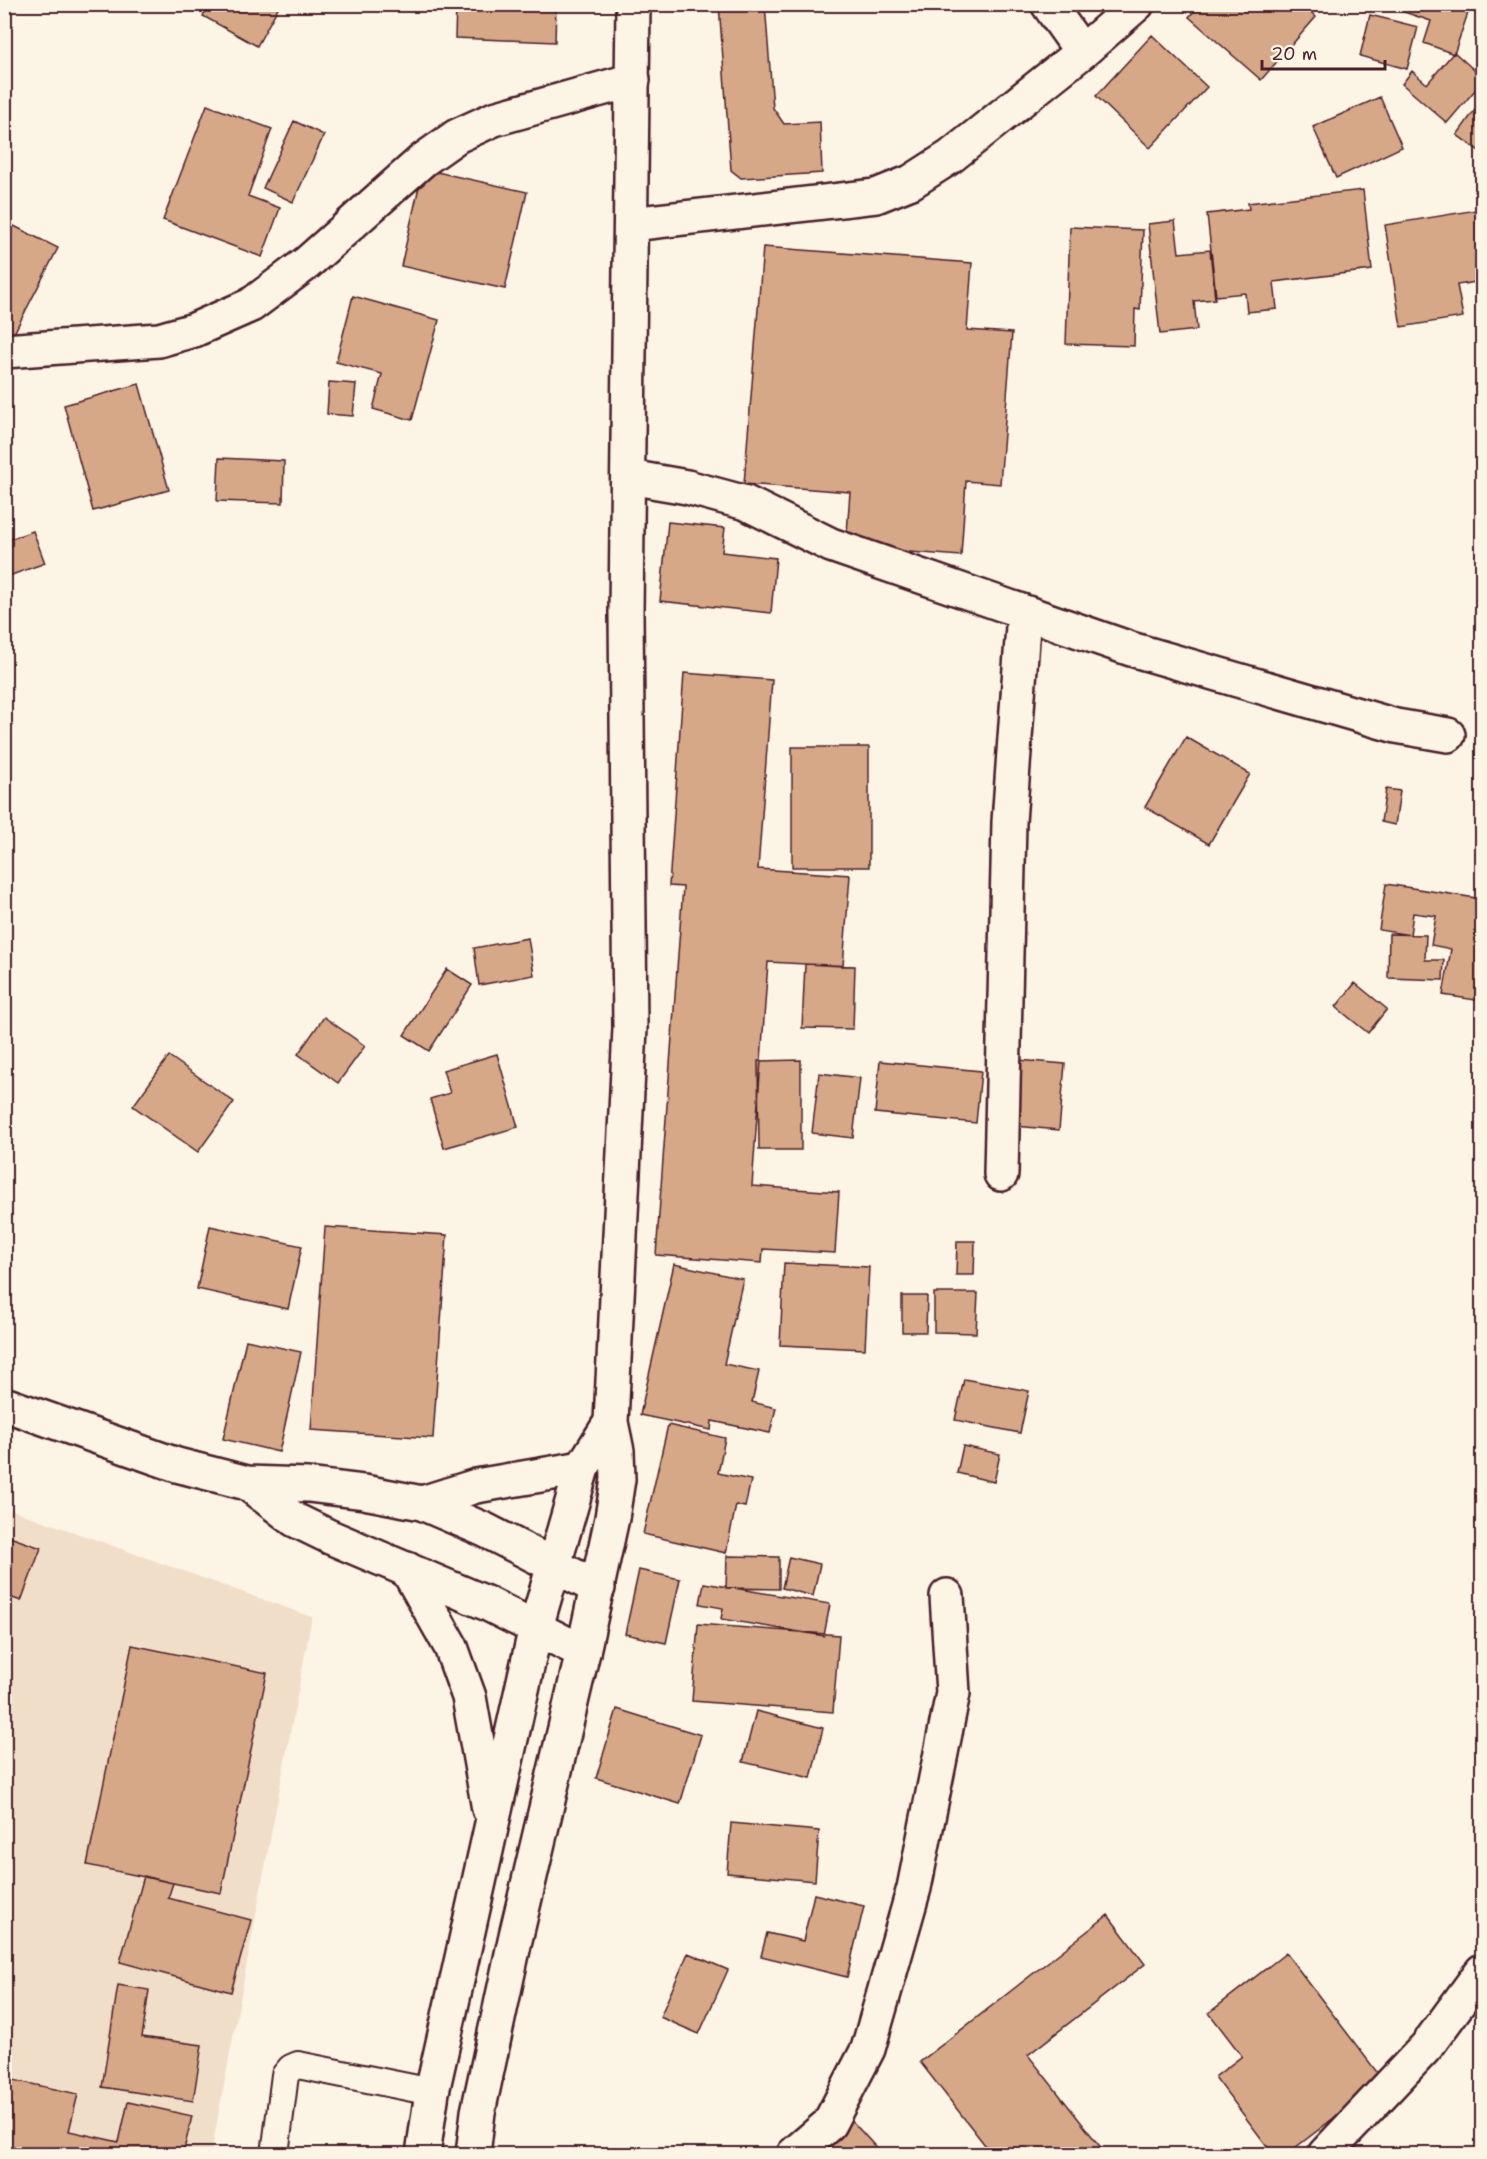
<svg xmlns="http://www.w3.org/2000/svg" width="1487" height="2159" font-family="'Shantell Sans',sans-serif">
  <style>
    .built { fill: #f1dec9 }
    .building { fill: #d6a887; stroke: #4a1f2b; stroke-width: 1.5 }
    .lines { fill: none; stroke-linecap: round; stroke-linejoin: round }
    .service-casing { stroke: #4a1f2b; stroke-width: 30 }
    .minor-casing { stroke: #4a1f2b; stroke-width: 38 }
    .tertiary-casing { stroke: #4a1f2b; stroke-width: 38 }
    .secondary-casing { stroke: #4a1f2b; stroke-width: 38 }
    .service { stroke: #fcf5e5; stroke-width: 26 }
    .minor { stroke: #fcf5e5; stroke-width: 33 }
    .tertiary { stroke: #fcf5e5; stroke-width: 33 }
    .secondary { stroke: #fcf5e5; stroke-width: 33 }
  </style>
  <rect width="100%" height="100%" fill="#fcf5e5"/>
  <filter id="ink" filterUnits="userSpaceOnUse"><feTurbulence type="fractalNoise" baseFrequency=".0167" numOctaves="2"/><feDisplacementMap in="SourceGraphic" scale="12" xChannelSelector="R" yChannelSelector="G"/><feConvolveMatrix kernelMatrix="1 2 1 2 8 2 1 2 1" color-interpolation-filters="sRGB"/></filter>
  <g filter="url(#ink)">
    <path class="built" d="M4,1507L312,1617L211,2154H5Z"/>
    <path class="building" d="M209,4H280L257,46L203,16Z
      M456,4H556L555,42L455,38Z
      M719,4H765L773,108L784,124L820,122L822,173L741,178L731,170Z
      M1200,4H1302L1316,17L1261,80L1189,17Z
      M1369,4H1385L1383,11L1368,8Z
      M1387,4H1471L1454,54L1424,43L1431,21L1386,6Z
      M1370,15L1418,27L1407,69L1360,56Z
      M1152,35L1207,87L1150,148L1096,96Z
      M1454,52L1482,77V82L1447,123L1402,84L1412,71L1427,84Z
      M1380,97L1402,147L1336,178L1313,127Z
      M1482,100V153L1457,135Z
      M207,105L272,129L248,196L280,208L262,257L163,220Z
      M294,121L324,135L293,202L263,188Z
      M423,169L527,192L505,289L401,266Z
      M1363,190L1372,270L1274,282L1277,309L1247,312L1245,293L1216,296L1207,214L1249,209L1248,203Z
      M1476,210L1482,244V281L1457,285L1463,317L1401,327L1385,225Z
      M4,221L58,248L11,339L4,336Z
      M1175,221L1179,253L1210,250L1215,299L1194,301L1197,330L1160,334L1148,224Z
      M1070,227L1143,230L1140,310L1135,309L1134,346L1066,344Z
      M763,247L972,263L967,330L1012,333L1000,484L966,481L961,556L846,547L850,492L744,484Z
      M353,296L439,320L412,420L373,409L382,374L336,362Z
      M329,382L356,384L353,416L327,414Z
      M139,384L169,490L93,511L64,405Z
      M219,458L284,461L283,503L217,501Z
      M668,522L725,528L722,552L776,558L771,613L660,601Z
      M33,531L45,563L6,577L4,541Z
      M684,673L772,680L758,869L850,875L843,966L768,962L752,1186L839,1192L835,1253L763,1249L762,1263L656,1255L683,887L669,886Z
      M1186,737L1250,774L1209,844L1145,807Z
      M792,747H869V867H792Z
      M1386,789L1400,791L1395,825L1381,822Z
      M1386,884L1482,899V1001L1443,995L1451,949L1431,945L1436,916L1413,913L1410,935L1379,930Z
      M1389,934L1426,935L1425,960H1444L1443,980L1388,978Z
      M528,938L534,975L479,985L474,948Z
      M805,964L855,966L853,1029L802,1028Z
      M447,969L472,985L429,1051L404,1035Z
      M1355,983L1387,1009L1368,1033L1336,1007Z
      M324,1017L365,1046L338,1083L298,1054Z
      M497,1054L518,1127L444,1148L430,1099L450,1093L443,1070Z
      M169,1056L234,1102L198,1152L133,1106Z
      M1005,1059L1065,1064L1059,1130L1015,1126Z
      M801,1060V1150H759L758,1061Z
      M880,1061L981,1071L976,1123L875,1113Z
      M819,1073L860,1078L853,1138L812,1133Z
      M210,1226L302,1246L288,1309L197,1289Z
      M325,1227L447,1235L433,1438L311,1430Z
      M957,1241H975L974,1275H956Z
      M784,1263L869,1267L865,1349L780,1345Z
      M674,1264L743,1279L724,1364L759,1371L752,1402L776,1408L770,1433L712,1421L711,1430L640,1415Z
      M934,1293H978L976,1333L934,1332Z
      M902,1296H927L926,1332H902Z
      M246,1340L301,1352L279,1452L223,1439Z
      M964,1379L1029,1391L1020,1433L955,1420Z
      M668,1425L725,1438L718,1473L751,1480L745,1507L736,1505L726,1553L643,1534Z
      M963,1446L1000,1454L994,1482L957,1473Z
      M4,1535L41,1548L21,1601L4,1595Z
      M727,1556L779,1557V1589L726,1588Z
      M789,1557L820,1564L813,1596L782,1588Z
      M639,1570L680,1579L666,1643L625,1634Z
      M704,1583L830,1604L824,1636L721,1619L723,1608L700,1604Z
      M698,1624L839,1635L833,1712L692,1701Z
      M132,1645L267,1673L221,1893L87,1865Z
      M617,1709L701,1735L680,1804L596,1778Z
      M756,1711L823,1728L811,1778L743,1762Z
      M731,1823L819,1831L815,1881L727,1873Z
      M144,1876L173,1883L168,1898L251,1920L231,1992L120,1962Z
      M814,1894L864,1906L847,1977L761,1956L767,1933L803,1941Z
      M1108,1915L1145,1964L1028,2055L1106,2154H992L920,2062Z
      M688,1953L728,1970L699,2034L660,2017Z
      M1286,1953L1383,2080L1287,2154H1282L1278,2150L1273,2154L1215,2077L1242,2056L1209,2013Z
      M118,1985L149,1990L142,2037L202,2045L193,2101L102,2087Z
      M4,2078L78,2094L69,2131L119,2142L128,2102L192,2116L183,2154H4Z
      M841,2109L882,2154H793Z"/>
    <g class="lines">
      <g class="service-casing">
        <path id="service" d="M275,2154L285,2075L291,2068L298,2065L432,2092"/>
      </g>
      <g class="minor-casing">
        <path id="minor" d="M1048,4L1082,52
          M631,224L876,196L911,182L950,157L1082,52L1137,4
          M4,351L159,340L194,330L251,305L307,263L423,160L457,136L494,119L633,80
          M629,477L687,487L746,503L831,545L1131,649L1396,726L1448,735
          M1001,1174L1009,822L1024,612
          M794,2154L829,2124L868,2049L914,1888L953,1693L947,1596
          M1325,2154L1427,2046L1482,1971"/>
      </g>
      <g class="tertiary-casing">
        <path id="tertiary" d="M4,1404L177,1465L247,1483L308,1485L364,1492L422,1503L485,1530L598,1588
          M247,1483L295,1520L330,1537L488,1604L583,1652"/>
      </g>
      <g class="secondary-casing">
        <path id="secondary" d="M422,1503L476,1486L582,1468
          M407,1569L451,1647L469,1697L489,1809
          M423,2154L432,2092L536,1627L582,1468L611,1422
          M473,2154L478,2112L515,1940L583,1652L612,1518L618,1479L617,1451L611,1422L630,1028L626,613L633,4"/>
      </g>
      <use href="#service" class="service"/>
      <use href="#minor" class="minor"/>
      <use href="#tertiary" class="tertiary"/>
      <use href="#secondary" class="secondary"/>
    </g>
  </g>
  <rect width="1487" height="2159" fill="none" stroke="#fcf5e5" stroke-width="24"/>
  <rect x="12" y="12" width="1463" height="2135" fill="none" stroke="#4a1f2b" stroke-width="2" filter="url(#ink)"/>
  <path d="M1262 60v9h123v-9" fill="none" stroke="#4a1f2b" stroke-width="3"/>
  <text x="1271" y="60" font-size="18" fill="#4a1f2b" stroke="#fcf5e5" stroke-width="4.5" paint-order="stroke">20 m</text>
</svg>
